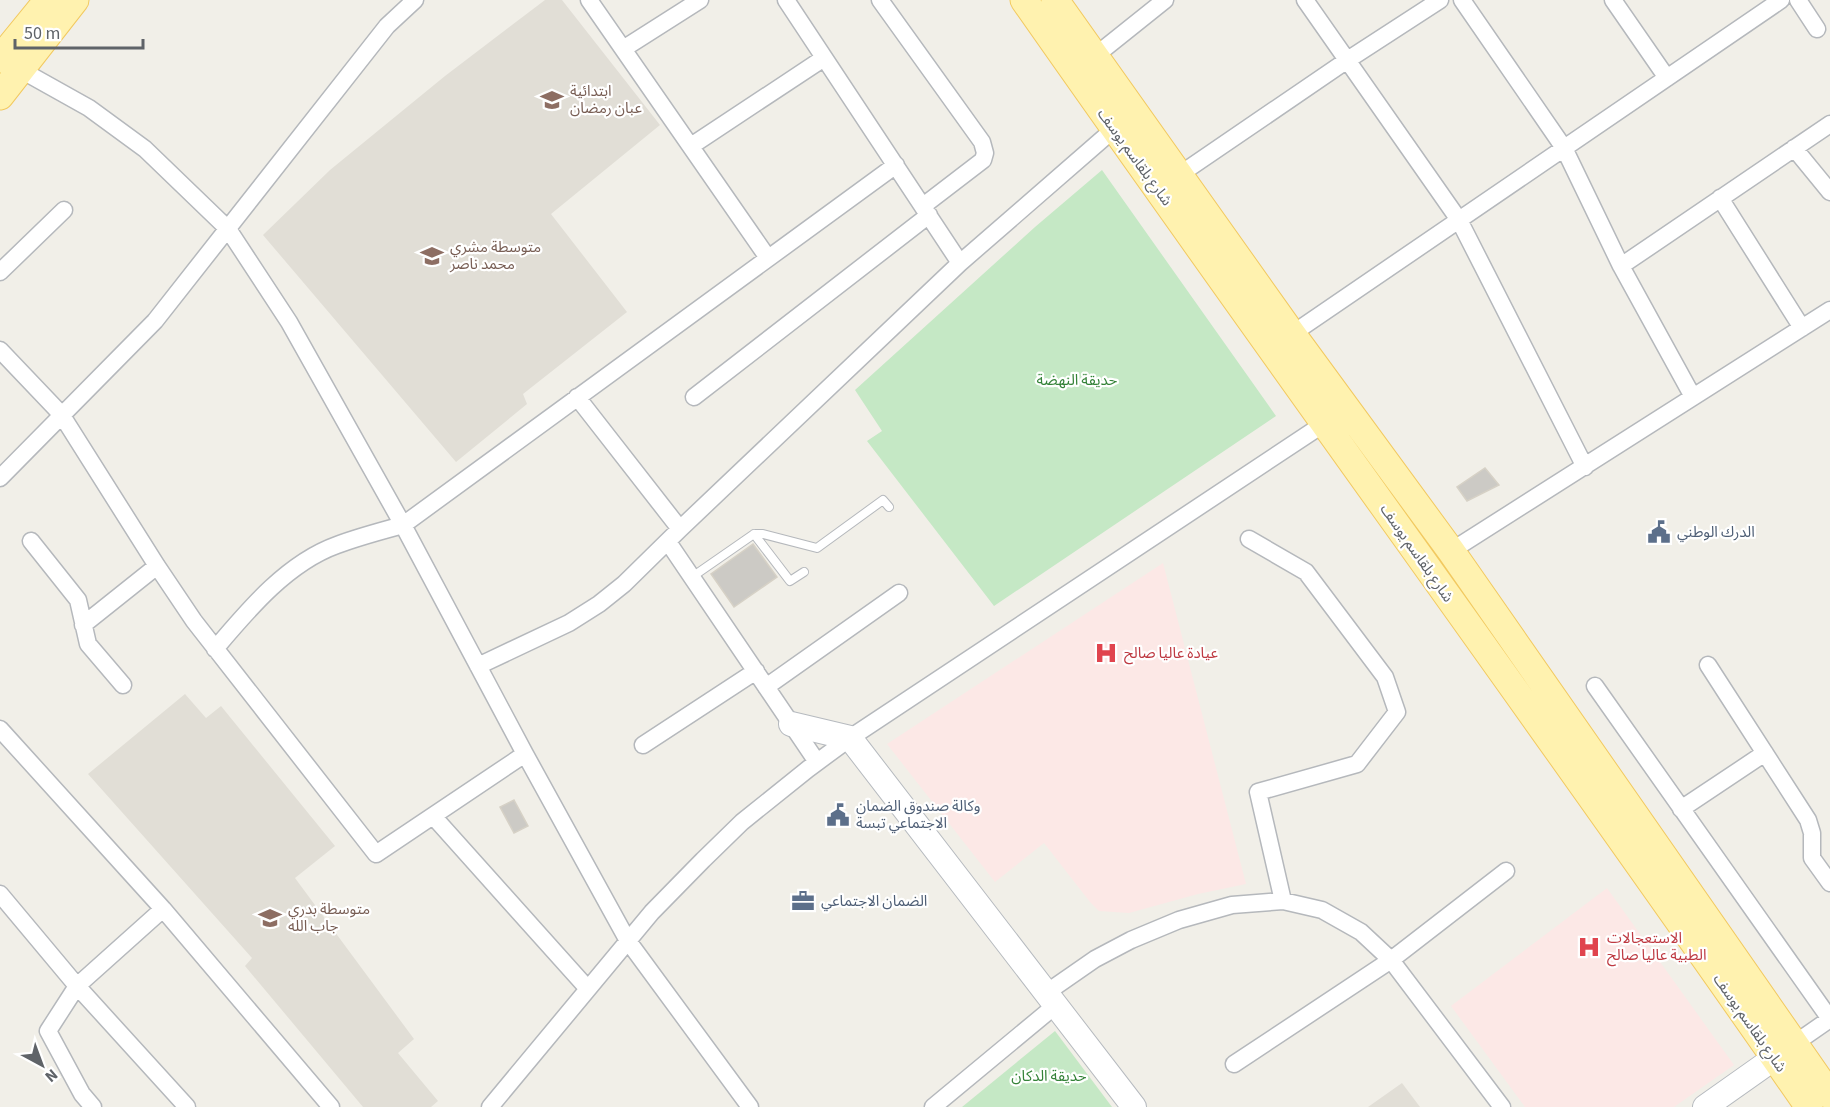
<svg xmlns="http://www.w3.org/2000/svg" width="1830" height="1107" font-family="'Source Sans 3','Noto Sans Arabic',sans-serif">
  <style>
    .education { fill: #e1ded6 }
    .medical { fill: #fce8e6 }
    .green { fill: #c5e8c5 }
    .building { fill: #cccac5; stroke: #d6d1c6; stroke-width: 1.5 }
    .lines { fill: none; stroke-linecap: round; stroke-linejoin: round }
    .lane-casing { stroke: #b5b8bc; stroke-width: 10 }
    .street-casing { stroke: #b5b8bc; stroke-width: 19 }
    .secondary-casing { stroke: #b6babf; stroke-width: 26 }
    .primary-casing { stroke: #f2c960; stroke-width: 29 }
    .lane { stroke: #fff; stroke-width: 8 }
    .street { stroke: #fff; stroke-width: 16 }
    .secondary { stroke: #fff; stroke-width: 24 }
    .primary { stroke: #fff2af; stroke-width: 27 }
    .labels { text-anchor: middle; stroke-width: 4.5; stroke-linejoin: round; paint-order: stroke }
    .education-label { font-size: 15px; fill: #785e54; stroke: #fff; text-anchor: start }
    .street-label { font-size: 15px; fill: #5f6368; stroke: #fff }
    .park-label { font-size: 15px; fill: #348238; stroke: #fff }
    .service-label { font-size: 15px; fill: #4e5e75; stroke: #fff; text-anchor: start }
    .health-label { font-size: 15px; fill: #be3a42; stroke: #fff; text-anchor: start }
  </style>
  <rect width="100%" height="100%" fill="#f1efe8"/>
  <path class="education" d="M545,0H562L660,125L551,214L627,312L523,394L527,404L456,462L263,235L330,170L445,76Z
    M185,694L206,718L221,706L335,846L295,878L414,1039L398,1053L438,1101L431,1107H363L245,966L252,958L88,774Z
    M1402,1083L1420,1107H1368Z"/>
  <path class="medical" d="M1163,563L1246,884L1198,894L1129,913L1099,911L1090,902L1044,843L995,882L887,744Z
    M1607,888L1734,1065L1674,1107H1525L1451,1006Z"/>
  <path class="green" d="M1102,170L1276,416L994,606L867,441L882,431L855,390L1035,227Z
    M1055,1031L1112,1107H962Z"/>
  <path class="building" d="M1485,468L1499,485L1467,501L1457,487Z
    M753,544L777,577L734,607L711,574Z
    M514,800L528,826L514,833L500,807Z"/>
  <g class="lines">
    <g class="lane-casing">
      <path id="lane" d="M754,534H763L817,548L883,500L889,507
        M692,577L754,534L790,581L804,572"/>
    </g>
    <g class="street-casing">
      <path id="street" d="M589,0L768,258
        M786,0L960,263
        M880,0L982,142L985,153L983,160L923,206
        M1305,0L1459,220L1585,467
        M1462,0L1564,148L1621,266L1693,397
        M1613,0L1667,78
        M1798,0L1817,29
        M623,49L700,0
        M1095,56L1165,0
        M21,70L89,108L145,149L228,229L289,322L403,525L525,754L628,941L750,1107
        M691,146L824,58
        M1794,148L1830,192
        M1179,175L1346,61L1440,0
        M1720,198L1802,328
        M1621,266L1830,124
        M0,272L64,210
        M1292,334L1781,0
        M0,350L61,414L157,566L194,621L376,854L525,754
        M577,397L680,529
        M694,397L929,215
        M0,478L155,321L387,26L415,0
        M1249,539L1306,572L1385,677L1397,712L1357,764L1258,792L1283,901
        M31,541L78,600L88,644L123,685
        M668,542L817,762
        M1451,551L1830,310
        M83,625L157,566
        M215,649C248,610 287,563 337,545C358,537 381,531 403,525L896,165
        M1708,665L1808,820L1812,833V858L1830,883
        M478,666L569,623L599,604L624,584L680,529L960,263L1114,129
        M1595,686L1830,1019
        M766,687L899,593
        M0,729L163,909L331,1107
        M643,745L756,671
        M1681,809L1765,753
        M433,816L588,989
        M0,894L77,986L187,1107
        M1046,993L1095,959L1131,940L1179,920L1232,905L1283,901L1322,910L1361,932L1391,960L1502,1107
        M1794,1044L1830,1019
        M1234,1064L1391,960L1506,871
        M93,1107L82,1094L48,1031L77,986L163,909
        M490,1107L652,912L703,860L742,822L808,769L850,738L1325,423
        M933,1107L1056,1005"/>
    </g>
    <g class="secondary-casing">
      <path id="secondary" d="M791,724L850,738L1134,1107
        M1705,1107L1790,1047"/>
    </g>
    <g class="primary-casing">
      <path id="primary" d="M1024,0C1283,370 1551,735 1809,1107
        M1055,0L1292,334L1451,551L1830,1095
        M0,59L48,0
        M0,96L75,0"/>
    </g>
    <use href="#lane" class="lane"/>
    <use href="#street" class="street"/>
    <use href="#secondary" class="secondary"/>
    <use href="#primary" class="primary"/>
  </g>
  <defs>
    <g id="school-bare" transform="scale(1.8)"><path d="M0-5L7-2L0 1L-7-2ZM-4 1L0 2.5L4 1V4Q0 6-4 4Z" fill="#8d6e63" stroke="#fff" stroke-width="2.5" paint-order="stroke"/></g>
    <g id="civic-bare" transform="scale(1.8)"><path d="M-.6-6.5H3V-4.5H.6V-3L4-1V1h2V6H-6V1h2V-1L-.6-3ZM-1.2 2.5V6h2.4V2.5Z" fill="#5c6f8a" stroke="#fff" stroke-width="2.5" paint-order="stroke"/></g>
    <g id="hospital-bare" transform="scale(1.8)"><path d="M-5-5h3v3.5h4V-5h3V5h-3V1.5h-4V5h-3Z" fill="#e0444e" stroke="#fff" stroke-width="2.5" paint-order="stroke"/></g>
    <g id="office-bare" transform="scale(1.8)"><path d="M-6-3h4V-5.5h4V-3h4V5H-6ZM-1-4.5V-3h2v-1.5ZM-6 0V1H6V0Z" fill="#5c6f8a" stroke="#fff" stroke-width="2.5" paint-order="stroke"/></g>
  </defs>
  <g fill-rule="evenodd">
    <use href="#school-bare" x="552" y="100"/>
    <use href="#school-bare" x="432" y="256"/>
    <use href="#civic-bare" x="1659" y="532"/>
    <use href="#hospital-bare" x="1106" y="653"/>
    <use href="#civic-bare" x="838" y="815"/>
    <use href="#office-bare" x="803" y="901"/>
    <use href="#school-bare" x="270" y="918"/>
    <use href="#hospital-bare" x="1589" y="947"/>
  </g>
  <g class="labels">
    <g class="education-label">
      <text x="570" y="96">ابتدائية<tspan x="570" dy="17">عبان رمضان</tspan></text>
      <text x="450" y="252">متوسطة مشري<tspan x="450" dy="17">محمد ناصر</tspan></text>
      <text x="288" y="914">متوسطة بدري<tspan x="288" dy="17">جاب الله</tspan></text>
    </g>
    <g class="street-label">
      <text transform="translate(1135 157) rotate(54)" y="5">شارع بلقاسم يوسف</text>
      <text transform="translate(1417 553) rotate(55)" y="5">شارع بلقاسم يوسف</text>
      <text transform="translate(1750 1023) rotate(55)" y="5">شارع بلقاسم يوسف</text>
    </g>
    <g class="park-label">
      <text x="1077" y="385">حديقة النهضة</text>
      <text x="1049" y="1081">حديقة الدكان</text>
    </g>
    <g class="service-label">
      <text x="1677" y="537">الدرك الوطني</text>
      <text x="856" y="811">وكالة صندوق الضمان<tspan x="856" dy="17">الاجتماعي تبسة</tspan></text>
      <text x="821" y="906">الضمان الاجتماعي</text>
    </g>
    <g class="health-label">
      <text x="1124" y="658">عيادة عاليا صالح</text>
      <text x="1607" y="943">الاستعجالات<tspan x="1607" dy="17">الطبية عاليا صالح</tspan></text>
    </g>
  </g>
  <g transform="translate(42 1065) rotate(139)" stroke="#ffffff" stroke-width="4.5" paint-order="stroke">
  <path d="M0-4.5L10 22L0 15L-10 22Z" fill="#5f6368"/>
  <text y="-9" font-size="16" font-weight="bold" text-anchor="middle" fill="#5f6368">N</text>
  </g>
  <path d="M15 39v9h128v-9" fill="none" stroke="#5f6368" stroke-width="3"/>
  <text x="24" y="39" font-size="18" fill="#5f6368" stroke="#ffffff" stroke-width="4.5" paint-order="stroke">50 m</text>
</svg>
